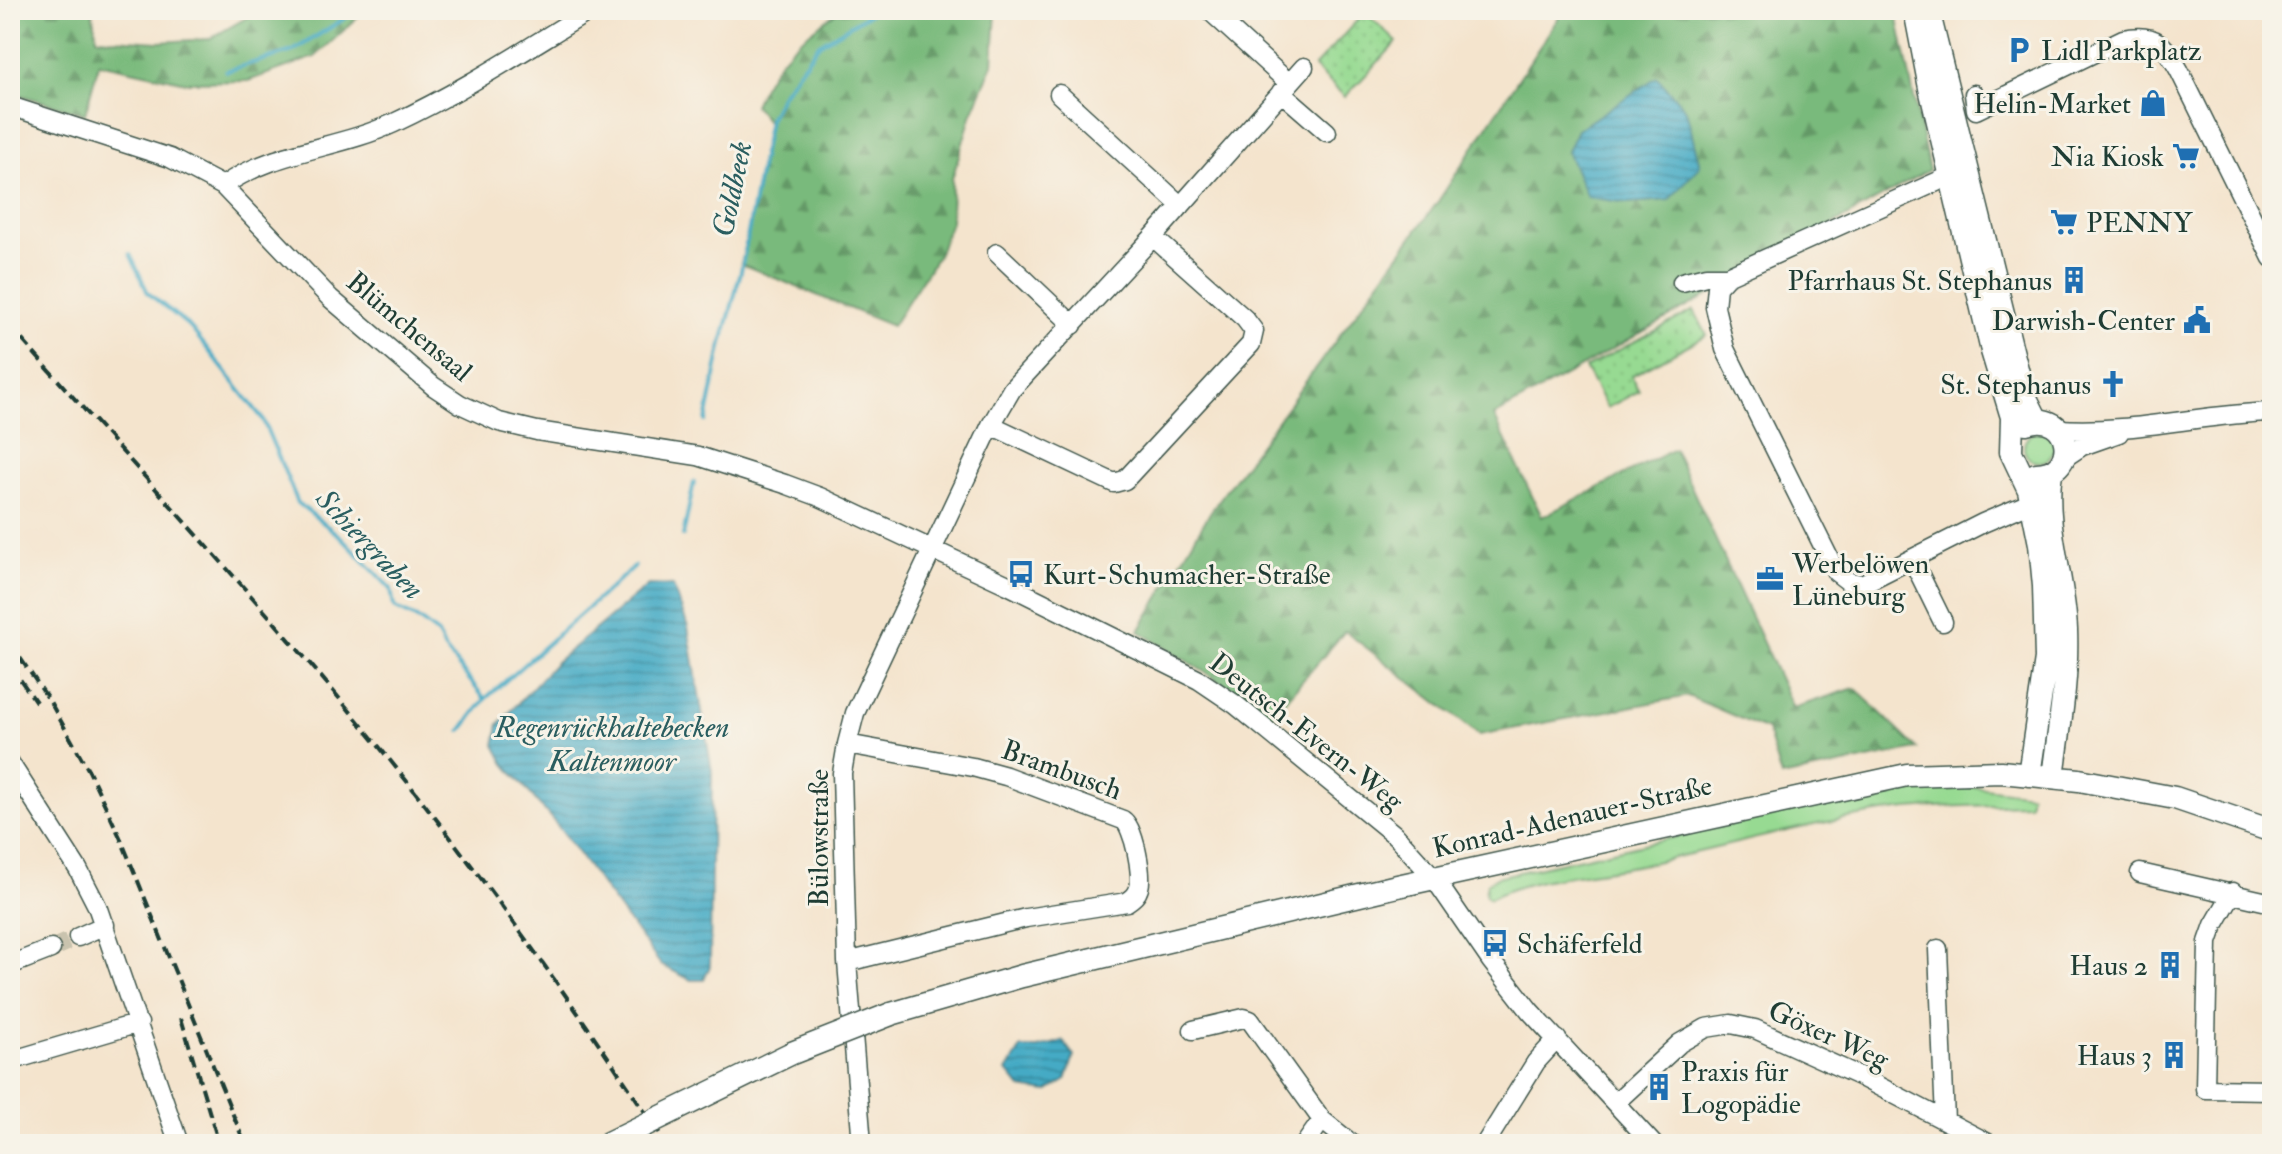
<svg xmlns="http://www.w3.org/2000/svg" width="2282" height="1154" font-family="'IM FELL Double Pica',serif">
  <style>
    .grass { fill: #97da92; stroke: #5b8c63; stroke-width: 2 }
    .forest { fill: url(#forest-firs); stroke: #4c7c58; stroke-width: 2 }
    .park { fill: url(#park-dots); stroke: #5b8c63; stroke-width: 2 }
    .water { fill: url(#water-rules); stroke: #32747c; stroke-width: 2 }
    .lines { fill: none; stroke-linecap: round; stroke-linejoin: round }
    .stream { stroke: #45aac5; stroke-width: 4 }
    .minor-tunnel { stroke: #c9c3ae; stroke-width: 18; stroke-dasharray: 18 9; stroke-linecap: butt }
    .minor-casing { stroke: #3f564b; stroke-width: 21 }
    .major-casing { stroke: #3f564b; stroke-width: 25 }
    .minor { stroke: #fff; stroke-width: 18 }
    .major { stroke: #fff; stroke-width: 22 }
    .rail { stroke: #1f3d34; stroke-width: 4; stroke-dasharray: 12 6; stroke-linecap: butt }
    .major-bridge-casing { stroke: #3f564b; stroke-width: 25; stroke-linecap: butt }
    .major-bridge { stroke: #fff; stroke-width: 22 }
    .labels { text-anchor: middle; stroke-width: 6; stroke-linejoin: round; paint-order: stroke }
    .poi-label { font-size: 28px; fill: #1f3d34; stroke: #f7f3e8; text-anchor: end }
    .street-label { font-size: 28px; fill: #1f3d34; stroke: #f7f3e8 }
    .water-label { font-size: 30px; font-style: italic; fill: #2a5e60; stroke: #f7f3e8 }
  </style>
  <defs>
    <pattern id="forest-firs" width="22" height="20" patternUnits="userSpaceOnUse" patternTransform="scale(2)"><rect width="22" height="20" fill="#79ba7c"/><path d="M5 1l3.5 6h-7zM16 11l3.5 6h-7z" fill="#639866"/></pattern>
    <pattern id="park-dots" width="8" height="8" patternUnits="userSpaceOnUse" patternTransform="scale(2)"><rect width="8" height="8" fill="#97da92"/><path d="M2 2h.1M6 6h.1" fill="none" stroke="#82bc7e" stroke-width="1.8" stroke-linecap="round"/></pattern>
    <pattern id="water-rules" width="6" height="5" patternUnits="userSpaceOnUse" patternTransform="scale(2)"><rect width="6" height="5" fill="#45aac5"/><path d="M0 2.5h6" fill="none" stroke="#398ca1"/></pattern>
  </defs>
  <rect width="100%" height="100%" fill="#f7f3e8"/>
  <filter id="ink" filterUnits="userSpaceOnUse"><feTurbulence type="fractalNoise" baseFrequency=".0125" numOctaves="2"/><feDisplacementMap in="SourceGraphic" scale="16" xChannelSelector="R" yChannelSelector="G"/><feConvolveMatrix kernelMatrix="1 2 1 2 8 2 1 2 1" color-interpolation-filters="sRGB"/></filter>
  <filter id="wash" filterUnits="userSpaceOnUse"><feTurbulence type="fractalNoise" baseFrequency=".006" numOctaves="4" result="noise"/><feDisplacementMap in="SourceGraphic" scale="32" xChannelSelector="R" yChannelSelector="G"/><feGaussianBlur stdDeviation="1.8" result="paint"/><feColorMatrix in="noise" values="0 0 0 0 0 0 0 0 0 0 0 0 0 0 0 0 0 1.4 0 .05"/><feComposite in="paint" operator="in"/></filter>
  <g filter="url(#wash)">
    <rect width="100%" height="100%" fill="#f4e4cd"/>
    <path class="grass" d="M2024 447a15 15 0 1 1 30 0a15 15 0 1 1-30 0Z
      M1932,787H1977L2031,794L2029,804C1980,806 1931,805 1883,812C1804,824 1727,847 1650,863C1597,875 1538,874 1489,899L1485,894L1487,883L1497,877L1826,803L1880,793Z"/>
    <path class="forest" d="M10,10H92L97,38L159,42L209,39L260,10H366L315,57L248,81L186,82L99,63L85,114L10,92Z
      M840,10H996L993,64L972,113L952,179L951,222L938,255L892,326L741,264L758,184L768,122L754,105C774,57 799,39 840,10Z
      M1551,10H1896L1929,170L1494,416L1542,517L1674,449L1793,708L1855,688L1917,749L1781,777L1767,730L1688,696L1479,735L1345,631L1273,715L1139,631L1211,511L1439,200L1559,17Z"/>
    <path class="park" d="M1365,12L1397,42L1345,97L1314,67Z
      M1694,310L1707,335L1631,376L1639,391L1607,408L1585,368Z"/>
    <path class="water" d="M1657,77L1686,110L1700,166L1669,200L1629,203L1587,197L1567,151L1577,130Z
      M648,585L673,586L688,627L712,772L710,966L704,980H691L661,965L557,825L505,764L495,745L499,724L556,662Z
      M1063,1041L1074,1056L1066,1080L1047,1092L1021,1088L1007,1071L1021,1048H1038Z"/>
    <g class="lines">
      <path class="stream" d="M226,71L293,51L358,10
        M130,254L148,293L190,327L262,418L298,503L341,537L391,589L394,607L421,621L438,634L444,648L485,699
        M706,421L721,347L741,271L769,119L782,94L818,45L876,10
        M683,536L694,482
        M461,731L485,699L635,566"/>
    </g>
  </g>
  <g filter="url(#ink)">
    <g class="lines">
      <path class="minor-tunnel" d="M51,949L78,937"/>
      <g class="minor-casing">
        <path id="minor" d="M1209,10L1289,83
          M1281,92L1327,132
          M1059,94L1181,206
          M1974,94L1976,110L2123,39C2156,32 2164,44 2179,70L2272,258
          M10,106L170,158L223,186L330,298L433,386L460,404L499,422L537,431L698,456L785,484L820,497L1008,585L1199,680L1236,705L1395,835L1434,878L1491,961L1530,1011L1653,1144
          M223,186C274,150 338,149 394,123C463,91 526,49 591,10
          M997,253L1073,325
          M1727,276L1717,287L1715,307L1725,349L1836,572L1849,582L1862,584L1983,523L2032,502
          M1682,282L1706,276H1727L1961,171
          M991,425L1114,483L1125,480L1251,344L1254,331L1245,319L1153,237
          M2059,429C2130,434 2201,414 2272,412
          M2064,458L2082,446L2119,433
          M1912,559L1943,622
          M847,744L973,767L1006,776L1123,820C1134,827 1143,875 1139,888C1137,895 1133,898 1127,902L1026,918L847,962
          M10,763L78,869L97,906L179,1144
          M2140,873L2272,903
          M2233,892L2214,925L2208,942L2205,1089L2272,1090
          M78,937L105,925
          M1938,949L1945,1121
          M10,965L51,949
          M1193,1030L1244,1018L1250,1020L1322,1120L1352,1144
          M10,1061L139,1023
          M1615,1103L1680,1043L1706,1028L1731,1024L1755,1029L1859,1076L1990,1144
          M862,1144L847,962L842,773L847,744L855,713L991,425L1012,389L1153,237L1304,67
          M1305,1144L1322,1120
          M1485,1144L1536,1062L1557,1039"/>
      </g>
      <g class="major-casing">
        <path id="major" d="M1915,10L1930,88L1992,351L2012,417L2011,452L2029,490L2040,544L2044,586L2046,659L2029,775
          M1928,10L2013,354L2023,392L2037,420
          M2026,423C2072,408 2081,474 2036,474
          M2051,472C2043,524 2064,578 2066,630C2068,679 2059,729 2053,777
          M891,1014L1022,976L1393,887L1907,775L2001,772L2079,780L2175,798L2272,831"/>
      </g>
      <use href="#minor" class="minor"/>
      <use href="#major" class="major"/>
      <path class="rail" d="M10,326C141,475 278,619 401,774C495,893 583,1017 666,1144
        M10,643L49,700L89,771L120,837L245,1144
        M10,665L36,702
        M181,1018L219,1144"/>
      <g class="major-bridge-casing">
        <path id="major-bridge" d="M606,1144L792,1053L891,1014"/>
      </g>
      <use href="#major-bridge" class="major-bridge"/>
    </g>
  </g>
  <defs>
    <g id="parking-bare" transform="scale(2.16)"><path d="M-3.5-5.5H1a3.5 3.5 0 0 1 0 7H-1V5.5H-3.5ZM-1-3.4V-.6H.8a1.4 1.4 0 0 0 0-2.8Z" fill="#1f6fb2" stroke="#f7f3e8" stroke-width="2.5" paint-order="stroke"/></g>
    <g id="shop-bare" transform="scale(2.16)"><path d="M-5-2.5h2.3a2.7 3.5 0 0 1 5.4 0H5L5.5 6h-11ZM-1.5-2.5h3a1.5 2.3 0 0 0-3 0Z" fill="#1f6fb2" stroke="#f7f3e8" stroke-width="2.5" paint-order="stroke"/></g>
    <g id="supermarket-bare" transform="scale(2.16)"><path d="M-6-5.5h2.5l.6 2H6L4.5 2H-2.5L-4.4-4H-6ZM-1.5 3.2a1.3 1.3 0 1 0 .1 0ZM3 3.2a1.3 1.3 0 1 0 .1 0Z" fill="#1f6fb2" stroke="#f7f3e8" stroke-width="2.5" paint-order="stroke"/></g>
    <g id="building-bare" transform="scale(2.16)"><path d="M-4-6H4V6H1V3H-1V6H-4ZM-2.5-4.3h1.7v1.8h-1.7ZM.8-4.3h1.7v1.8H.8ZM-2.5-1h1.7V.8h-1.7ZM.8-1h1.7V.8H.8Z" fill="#1f6fb2" stroke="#f7f3e8" stroke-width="2.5" paint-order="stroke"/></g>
    <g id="civic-bare" transform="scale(2.16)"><path d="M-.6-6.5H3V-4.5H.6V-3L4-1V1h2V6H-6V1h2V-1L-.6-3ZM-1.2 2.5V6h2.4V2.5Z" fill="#1f6fb2" stroke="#f7f3e8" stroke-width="2.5" paint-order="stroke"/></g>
    <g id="church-bare" transform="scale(2.16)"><path d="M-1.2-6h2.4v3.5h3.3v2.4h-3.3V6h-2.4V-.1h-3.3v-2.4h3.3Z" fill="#1f6fb2" stroke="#f7f3e8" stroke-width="2.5" paint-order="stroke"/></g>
    <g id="bus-bare" transform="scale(2.16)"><path d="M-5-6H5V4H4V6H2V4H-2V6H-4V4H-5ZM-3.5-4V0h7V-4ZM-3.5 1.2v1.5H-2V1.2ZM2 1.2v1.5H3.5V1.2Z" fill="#1f6fb2" stroke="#f7f3e8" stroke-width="2.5" paint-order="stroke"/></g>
    <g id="office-bare" transform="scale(2.16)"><path d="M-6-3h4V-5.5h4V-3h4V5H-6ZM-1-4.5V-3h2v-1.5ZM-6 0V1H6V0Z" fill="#1f6fb2" stroke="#f7f3e8" stroke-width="2.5" paint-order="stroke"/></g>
  </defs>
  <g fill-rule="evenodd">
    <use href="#parking-bare" x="2019" y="50"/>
    <use href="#shop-bare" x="2153" y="103"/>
    <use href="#supermarket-bare" x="2186" y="156"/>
    <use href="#supermarket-bare" x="2064" y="222"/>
    <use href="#building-bare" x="2074" y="280"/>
    <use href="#civic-bare" x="2197" y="320"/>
    <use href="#church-bare" x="2113" y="384"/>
    <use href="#bus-bare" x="1021" y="574"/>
    <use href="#office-bare" x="1770" y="579"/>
    <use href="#bus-bare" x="1495" y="943"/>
    <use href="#building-bare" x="2170" y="965"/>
    <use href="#building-bare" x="2174" y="1055"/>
    <use href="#building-bare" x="1659" y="1087"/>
  </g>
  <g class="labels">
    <g class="poi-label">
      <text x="2041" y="60" text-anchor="start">Lidl Parkplatz</text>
      <text x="2131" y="113">Helin-Market</text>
      <text x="2164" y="166">Nia Kiosk</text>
      <text x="2086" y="232" text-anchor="start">PENNY</text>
      <text x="2052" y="290">Pfarrhaus St. Stephanus</text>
      <text x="2175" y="330">Darwish-Center</text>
      <text x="2091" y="394">St. Stephanus</text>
      <text x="1792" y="573" text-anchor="start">Werbelöwen<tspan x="1792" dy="32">Lüneburg</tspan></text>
      <text x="1043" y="584" text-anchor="start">Kurt-Schumacher-Straße</text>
      <text x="1517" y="953" text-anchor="start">Schäferfeld</text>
      <text x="2148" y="975">Haus 2</text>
      <text x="2152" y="1065">Haus 3</text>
      <text x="1681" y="1081" text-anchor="start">Praxis für<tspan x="1681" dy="32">Logopädie</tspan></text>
    </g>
    <g class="street-label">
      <text transform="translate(410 326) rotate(40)" y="10">Blümchensaal</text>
      <text transform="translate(1307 731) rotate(38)" y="10">Deutsch-Evern-Weg</text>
      <text transform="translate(1062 769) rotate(20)" y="10">Brambusch</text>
      <text transform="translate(1572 816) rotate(-13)" y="10">Konrad-Adenauer-Straße</text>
      <text transform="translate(818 838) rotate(-90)" y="10">Bülowstraße</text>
      <text transform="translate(1829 1034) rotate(24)" y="10">Göxer Weg</text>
    </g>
    <g class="water-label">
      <text transform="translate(732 189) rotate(-78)" y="10">Goldbeek</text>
      <text transform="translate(370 544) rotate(46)" y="10">Schiergraben</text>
      <text x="612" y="737">Regenrückhaltebecken<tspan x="612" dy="34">Kaltenmoor</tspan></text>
    </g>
  </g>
  <rect width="2282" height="1154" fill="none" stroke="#f7f3e8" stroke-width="40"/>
</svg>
